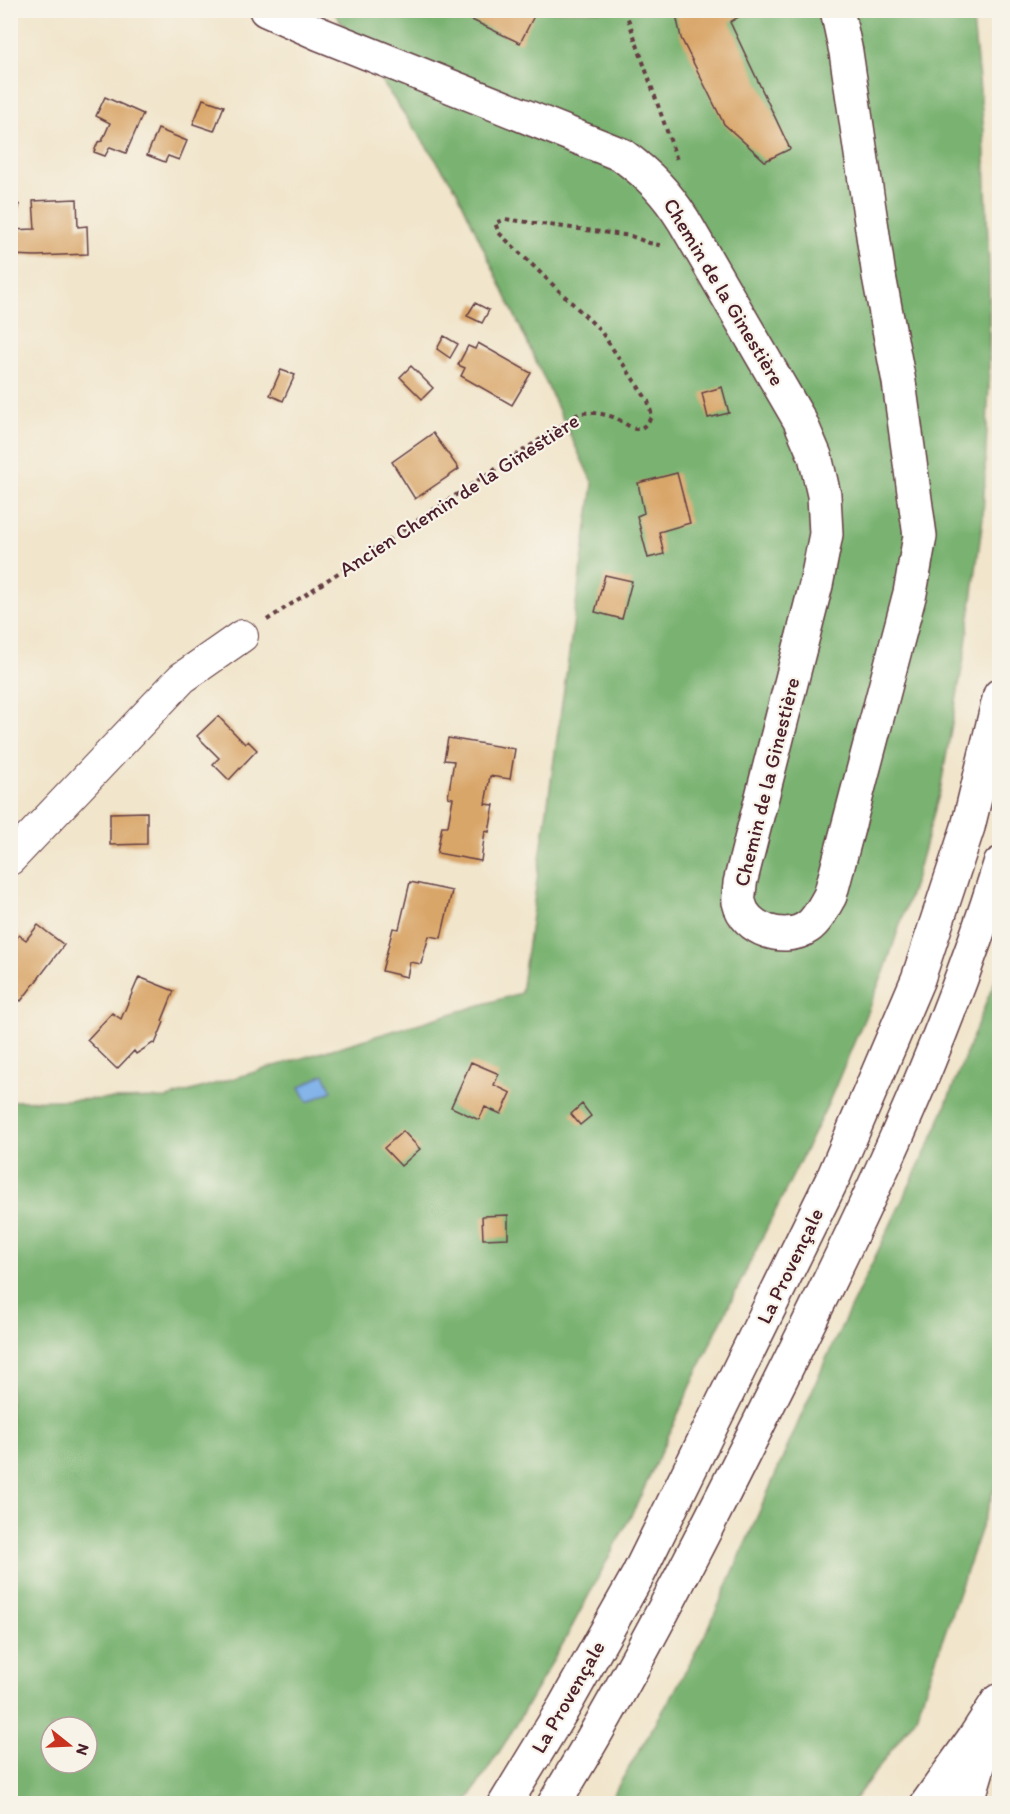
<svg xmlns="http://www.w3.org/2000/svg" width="1010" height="1814" font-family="Itim,sans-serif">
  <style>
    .forest { fill: #79b271; stroke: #62684e; stroke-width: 1.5; fill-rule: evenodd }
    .water { fill: #7bb0e9; stroke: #62688a; stroke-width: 1.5 }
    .building { fill: #d9a669 }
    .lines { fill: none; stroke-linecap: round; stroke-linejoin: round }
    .street-casing { stroke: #633d43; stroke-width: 34 }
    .secondary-casing { stroke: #633d43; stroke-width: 36 }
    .highway-casing { stroke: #633d43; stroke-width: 36 }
    .path { stroke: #633d43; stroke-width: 4; stroke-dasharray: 4.5 4.5; stroke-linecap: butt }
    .street { stroke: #fff; stroke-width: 32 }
    .secondary { stroke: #fff; stroke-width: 33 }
    .highway { stroke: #fff; stroke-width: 33 }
    .labels { text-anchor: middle; stroke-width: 4.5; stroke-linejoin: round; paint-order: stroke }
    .street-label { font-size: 21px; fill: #4a1f2b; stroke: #f7f3e8 }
  </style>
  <rect width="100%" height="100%" fill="#f7f3e8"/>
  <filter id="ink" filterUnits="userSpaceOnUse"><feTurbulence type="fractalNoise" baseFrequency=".0167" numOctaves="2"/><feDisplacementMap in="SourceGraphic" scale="12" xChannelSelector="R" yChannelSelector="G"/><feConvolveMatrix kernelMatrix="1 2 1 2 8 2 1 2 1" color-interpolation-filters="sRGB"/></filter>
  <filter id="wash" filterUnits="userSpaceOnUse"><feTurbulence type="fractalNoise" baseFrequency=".008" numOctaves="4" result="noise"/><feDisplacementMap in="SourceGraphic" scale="24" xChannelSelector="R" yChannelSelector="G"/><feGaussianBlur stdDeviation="1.35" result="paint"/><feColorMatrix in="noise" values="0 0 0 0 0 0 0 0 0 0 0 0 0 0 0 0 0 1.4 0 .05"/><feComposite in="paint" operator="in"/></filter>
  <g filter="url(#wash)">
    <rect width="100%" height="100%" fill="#f1e5cb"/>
    <path class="forest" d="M333,11H972L984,130L989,270V384L983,518L965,652L940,791L916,877L884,972L828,1104L711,1342L637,1504L565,1640L508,1738L466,1803H11L10,1101L167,1098L521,993L593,484L456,189ZM51,1727H87V1763H51Z
      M999,970V1475L916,1717L852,1803H608L673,1694L709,1627L825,1361L935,1132Z"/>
    <path class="water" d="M324,1074L332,1091L308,1102L300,1087Z"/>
    <g id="blocks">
      <path class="building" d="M451,10H537L520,43Z
        M675,10H750L730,22L790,149L765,161L724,124L681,38Z
        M105,97L143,114L126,153L110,147L105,156L94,152L98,142L102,141L110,123L96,116Z
        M203,99L224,106L214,131L193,124Z
        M158,129L187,141L179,160L168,156L165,162L147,155Z
        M77,199L78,227L87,226L88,254L36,256L10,255V230L35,229L33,201Z
        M10,201L20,205L11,229H10Z
        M475,303L489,310L482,323L467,316Z
        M444,336L458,344L450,358L437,349Z
        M478,343L531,373L512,405L461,376L465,368L458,365L468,346L475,349Z
        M411,366L433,388L422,399L400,377Z
        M281,370L295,375L283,401L270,395Z
        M722,387L729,413L708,418L702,393Z
        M433,433L459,469L415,499L392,462Z
        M677,473L690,523L659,532L664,554L648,558L637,516L644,513L638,483Z
        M605,575L632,581L622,619L595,612Z
        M218,716L245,744L248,741L257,750L229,780L213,764L219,758L197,736Z
        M448,738L515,749L510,779L490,776L485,804L494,805L489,832L485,831L481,861L437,853L442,826H448L453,798L448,797L454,761L444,760Z
        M147,812V844L110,845V813Z
        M410,882L452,891L441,938L429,936L421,964L410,962L407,977L382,971L393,928L399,929Z
        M38,925L64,945L21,1001L10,993V946L19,935L26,940Z
        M139,977L174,991L162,1021L164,1022L155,1044L153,1043L136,1054L134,1051L117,1069L87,1040L112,1013L121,1019Z
        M471,1062L499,1074L494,1085L511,1093L501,1114L485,1107L479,1120L451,1107Z
        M582,1104L591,1116L580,1125L571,1114Z
        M403,1131L420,1149L401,1166L384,1148Z
        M508,1215V1238L483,1239L482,1216Z"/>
    </g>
  </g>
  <g filter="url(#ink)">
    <use href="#blocks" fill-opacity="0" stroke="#633d43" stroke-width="1.5"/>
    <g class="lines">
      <g class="street-casing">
        <path id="street" d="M10,859L182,678L242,636"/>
      </g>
      <g class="secondary-casing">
        <path id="secondary" d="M266,10L320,34L622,155C649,175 666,192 684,221L800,421L815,456L824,495L826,534L816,585L740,883C740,889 738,896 739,902C745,930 785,943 808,927C818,920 824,906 830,896L910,593L920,536L899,382L879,276L846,52L837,10
          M927,1804L974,1738L998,1701
          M967,1804L987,1736"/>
      </g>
      <g class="highway-casing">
        <path id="highway" d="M505,1804L564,1707L638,1575L834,1176L918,979L968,827L1000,695
          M554,1804C635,1671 705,1532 774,1393C860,1221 944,1048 1000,864"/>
      </g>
      <path class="path" d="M625,10L677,160
        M267,620L580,413C592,412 601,413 613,417C632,425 637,440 652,416L648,401L600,330L499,233L495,223L505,219L631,236L649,243L664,246"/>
      <use href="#street" class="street"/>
      <use href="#secondary" class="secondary"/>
      <use href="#highway" class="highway"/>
    </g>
  </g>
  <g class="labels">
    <g class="street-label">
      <text transform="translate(724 292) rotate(59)" y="7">Chemin de la Ginestière</text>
      <text transform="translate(459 495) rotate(-33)" y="7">Ancien Chemin de la Ginestière</text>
      <text transform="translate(767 782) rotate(-76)" y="7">Chemin de la Ginestière</text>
      <text transform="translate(790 1266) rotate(-64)" y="7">La Provençale</text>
      <text transform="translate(568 1697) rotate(-60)" y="7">La Provençale</text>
    </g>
  </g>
  <rect width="1010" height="1814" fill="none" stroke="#f7f3e8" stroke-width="36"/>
  <g transform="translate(69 1745) rotate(108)"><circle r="28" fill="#f7f3e8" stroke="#b29e9c" stroke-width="1.5"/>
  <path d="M0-4.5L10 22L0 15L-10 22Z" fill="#c8321e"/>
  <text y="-9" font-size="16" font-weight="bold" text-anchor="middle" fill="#4a1f2b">N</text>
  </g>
</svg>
